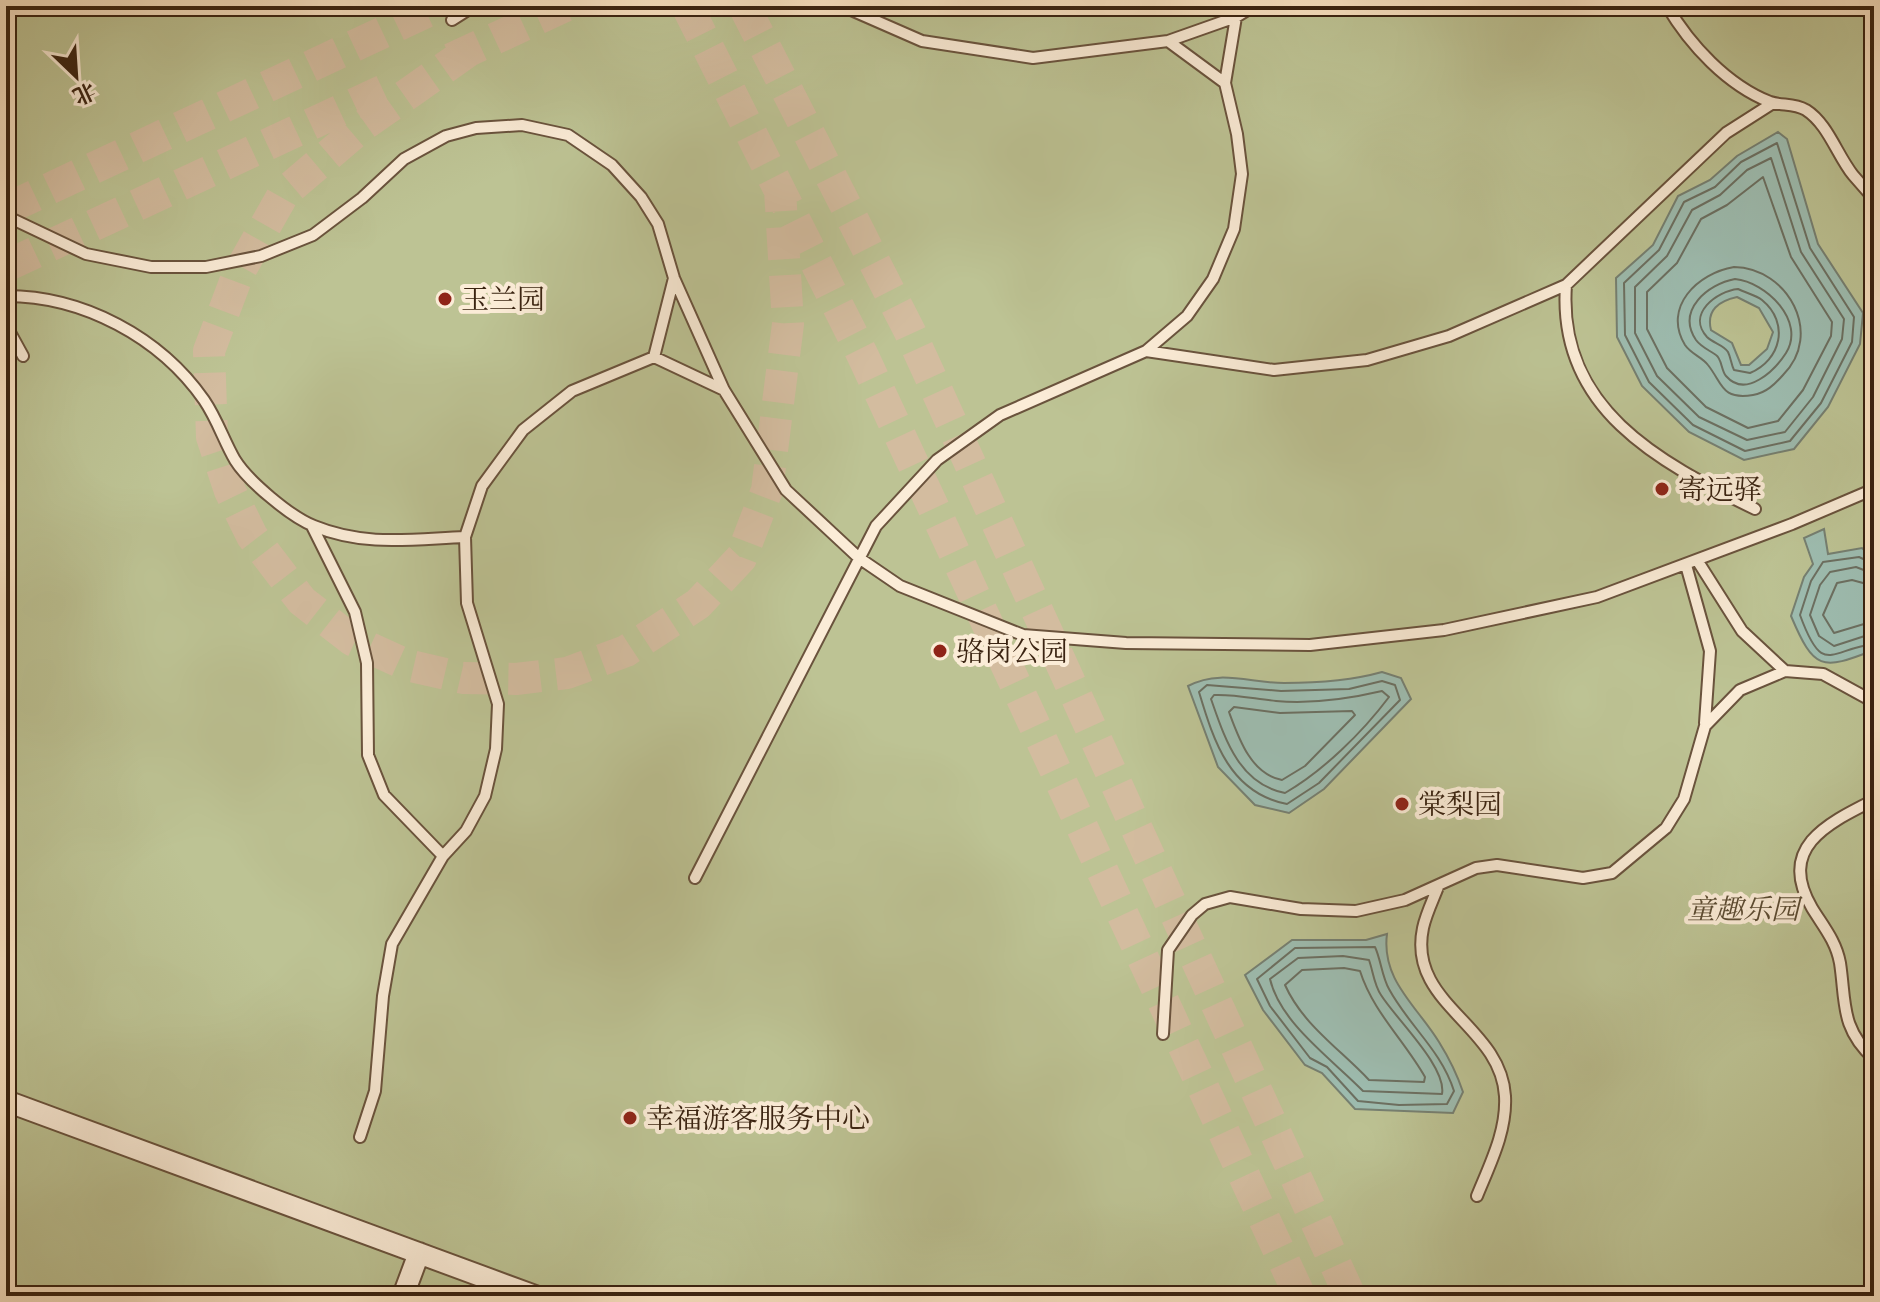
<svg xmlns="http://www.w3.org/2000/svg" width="1880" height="1302" font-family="'IM FELL English','Noto Serif SC',serif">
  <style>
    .green { fill: #bdc394; stroke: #7c7352; stroke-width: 2 }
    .water { fill: #9ebeb2; stroke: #768072; stroke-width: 2; fill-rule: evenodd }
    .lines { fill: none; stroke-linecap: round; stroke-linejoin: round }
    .shore { stroke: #6c7062; stroke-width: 2 }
    .primary-tunnel { stroke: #d3bc9f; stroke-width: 32; stroke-dasharray: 32 16; stroke-linecap: butt }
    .lane-casing { stroke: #6a533d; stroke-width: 14 }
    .street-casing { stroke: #6a533d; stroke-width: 24 }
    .lane { stroke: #fbecd7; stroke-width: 10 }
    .street { stroke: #fbecd7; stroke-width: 20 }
    .poi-dot { fill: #8f2418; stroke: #fbecd7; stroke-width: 3 }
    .labels { text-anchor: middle; stroke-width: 8; stroke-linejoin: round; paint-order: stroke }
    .poi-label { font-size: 28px; fill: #3a2311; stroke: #fbecd7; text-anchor: start }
    .park-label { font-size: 28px; font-style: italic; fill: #5b4b32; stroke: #fbecd7 }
  </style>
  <rect width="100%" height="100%" fill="#f9e2c2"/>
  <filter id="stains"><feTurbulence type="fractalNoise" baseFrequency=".0025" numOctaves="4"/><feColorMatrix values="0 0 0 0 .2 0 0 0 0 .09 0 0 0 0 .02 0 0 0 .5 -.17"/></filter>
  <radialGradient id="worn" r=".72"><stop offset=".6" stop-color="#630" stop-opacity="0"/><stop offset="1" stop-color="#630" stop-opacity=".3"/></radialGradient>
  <path class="green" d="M6,6H1874V1296H6Z"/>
  <path class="water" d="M1778,132L1787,139L1818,244L1863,313L1860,344L1828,407L1794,449L1744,460L1689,432L1642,386L1617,337L1616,278L1653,245L1678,196L1710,180L1737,156ZM1737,297L1759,308L1773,332L1767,349L1749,365H1741L1732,343L1711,330C1706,310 1719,301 1737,297Z
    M1824,529L1828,554L1862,548L1874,559V650C1821,671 1814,670 1791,616L1804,577L1813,564L1804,538Z
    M1382,672L1401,678L1411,699L1324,789L1289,813L1255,805L1218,767L1188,686C1220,669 1250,683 1284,683C1318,683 1350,681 1382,672Z
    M1387,934C1381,980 1417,1006 1439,1042C1449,1058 1457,1074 1463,1092L1453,1113L1355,1109L1322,1073L1305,1065L1263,1010L1245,975L1292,940H1366Z"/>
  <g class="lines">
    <path class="shore" d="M1777,143L1810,248L1854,317L1852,342L1821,403L1790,441L1745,451L1693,425L1649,382L1625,335L1624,283L1659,250L1684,202L1715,187L1741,162Z
      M1771,158L1801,252L1844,319L1842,339L1813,397L1785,432L1747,440L1699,417L1657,376L1635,333V287L1667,256L1692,210L1720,195L1747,170Z
      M1763,177L1791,257L1832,322L1831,336L1803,390L1778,421L1748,428L1706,407L1667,368L1647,329V292L1677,263L1701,219L1727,205Z
      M1734,267C1788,268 1824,334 1783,375C1775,384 1766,393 1753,395C1721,400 1723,384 1708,365C1702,357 1691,354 1685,345C1662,307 1698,273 1734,267Z
      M1735,279C1766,282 1806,321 1786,353C1775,370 1746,399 1726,376C1721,370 1722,359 1716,355C1709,350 1701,347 1696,340C1676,310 1708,284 1735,279Z
      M1738,289C1746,293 1756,295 1762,300C1790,323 1781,360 1750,373L1734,370C1731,364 1731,358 1728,352C1724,345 1713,343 1707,337C1686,314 1717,291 1738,289Z
      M1874,564L1859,557L1823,562L1811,581L1800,615C1823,678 1830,649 1874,644
      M1874,574L1856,567L1830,572L1820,585L1810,615L1819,636L1834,646L1874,633
      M1874,586L1852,580L1837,583L1823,615L1834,633L1874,621
      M1382,681L1395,685L1400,700L1319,783L1287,804C1230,793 1214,742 1199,692L1207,685L1281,691L1349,689Z
      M1382,691L1389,697C1362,733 1323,771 1285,793C1239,784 1225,739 1211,699L1214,695C1235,694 1255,699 1276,701C1311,704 1348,699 1382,691Z
      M1234,707L1280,713L1352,711L1355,715L1305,766L1282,780C1251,774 1239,739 1229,712Z
      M1375,947C1381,960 1382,977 1389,989C1409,1026 1441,1050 1454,1091L1447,1104L1399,1105L1358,1101L1327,1067L1310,1058L1270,1006L1257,979L1295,948Z
      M1343,956L1369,960C1373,971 1374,985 1381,995C1396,1019 1447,1067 1442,1094L1363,1091C1333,1060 1280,1023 1270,979L1298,958Z
      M1344,968L1360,971C1373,1012 1404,1040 1425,1077L1424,1082L1369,1080C1340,1049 1303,1025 1285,985L1302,970Z"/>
    <path class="primary-tunnel" d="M687,6L862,354L1300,1296
      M744,6L910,332L1350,1296
      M470,50L365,124L284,193L238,274L209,351L212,437L230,491L252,536L302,601L352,640L407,665L463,678L516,679L567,673L626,651L698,604L741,558L767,490L788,324L780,190
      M451,59L565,6
      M6,209L439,6
      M6,266L395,85"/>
    <g class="lane-casing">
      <path id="lane" d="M842,6L922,41L1033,58L1168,41L1225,83
        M1667,6C1690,45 1727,85 1770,102C1782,106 1794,103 1806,110C1828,124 1837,155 1853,175C1860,183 1867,191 1874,199
        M452,20L474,6
        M1168,41L1236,17L1254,6
        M6,216L86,254L151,267H206L261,256L313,235L362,198L404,159L446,136L476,128L522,125L568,135L612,165L641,197L658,224L674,278L724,390L786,490L859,558L900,586L1023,635L1126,643L1310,645L1444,630L1597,597L1792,524L1874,489
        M1566,285C1557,408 1658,462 1755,509
        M6,296C83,296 160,337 204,400C217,419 224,441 235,460C248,481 291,517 314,526C365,547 412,539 465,537
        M6,325L23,356
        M1146,351L1274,370L1367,360L1449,336L1566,285L1726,133L1773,103
        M654,357L674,278
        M312,526L355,612L367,663L368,755L384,795L443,856
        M1697,560L1742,631L1785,671
        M1686,565L1710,651L1705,723
        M1874,800C1826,824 1777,848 1812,908C1823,926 1836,941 1840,963C1846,1002 1840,1028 1874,1059
        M695,878L876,526L937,460L1000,415L1146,351L1187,316L1213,279L1234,229L1242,174L1237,134L1225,83L1236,17
        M1438,887C1433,900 1426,914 1423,928C1407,1004 1501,1025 1505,1096C1507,1131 1490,1164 1477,1196
        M1163,1034L1168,950L1192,915L1205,904L1230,897L1301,909L1356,911L1405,900L1476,868L1497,865L1583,878L1612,873L1666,828L1684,799L1705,726L1740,690L1785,671L1823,674L1874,702
        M360,1137L375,1091L383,996L392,944L443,856L466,831L485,796L496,749L498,704L467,603L465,537L482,486L523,430L572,391L654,357L724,390"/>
    </g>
    <g class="street-casing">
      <path id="street" d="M6,1101L535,1296
        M403,1296L419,1253"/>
    </g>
    <use href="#lane" class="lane"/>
    <use href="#street" class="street"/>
  </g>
  <g class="poi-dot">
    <circle cx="445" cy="299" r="8"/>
    <circle cx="1662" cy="489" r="8"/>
    <circle cx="940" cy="651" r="8"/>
    <circle cx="1402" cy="804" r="8"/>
    <circle cx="630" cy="1118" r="8"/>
  </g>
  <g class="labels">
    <g class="poi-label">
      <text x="461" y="309">玉兰园</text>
      <text x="1678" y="499">寄远驿</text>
      <text x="956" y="661">骆岗公园</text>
      <text x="1418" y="814">棠梨园</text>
      <text x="646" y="1128">幸福游客服务中心</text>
    </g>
    <g class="park-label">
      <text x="1743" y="919">童趣乐园</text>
    </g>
  </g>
  <rect width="1880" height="1302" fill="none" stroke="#f9e2c2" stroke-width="32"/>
  <rect x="8" y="8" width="1864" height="1286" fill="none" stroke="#3a2311" stroke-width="4"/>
  <rect x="16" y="16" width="1848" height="1270" fill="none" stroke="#3a2311" stroke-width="2"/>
  <g transform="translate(76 76) rotate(155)" stroke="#fbecd7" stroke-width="6" paint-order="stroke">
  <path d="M0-6L14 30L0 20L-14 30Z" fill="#3a2311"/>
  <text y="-12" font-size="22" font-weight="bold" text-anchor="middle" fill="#3a2311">北</text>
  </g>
  <rect width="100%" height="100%" filter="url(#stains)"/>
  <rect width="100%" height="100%" fill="url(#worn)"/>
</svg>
